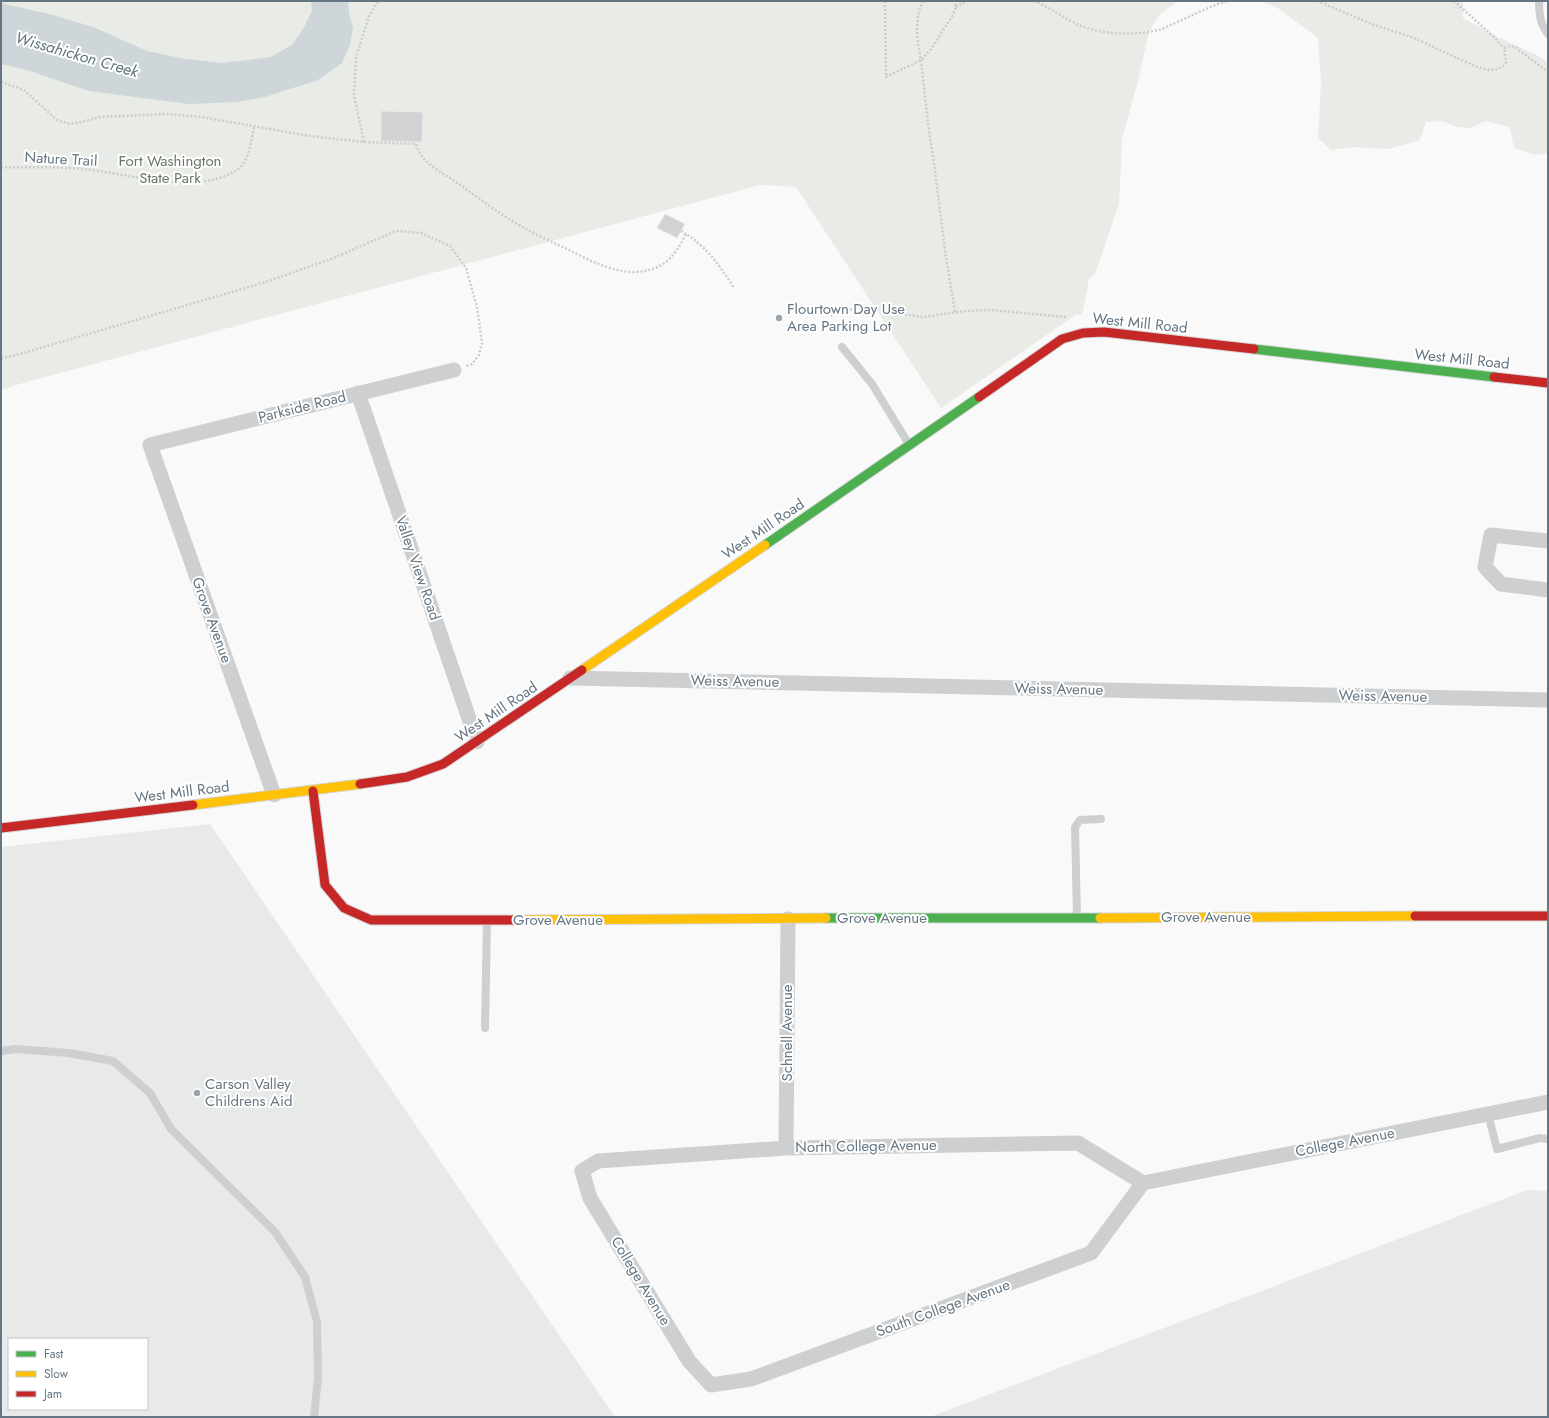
<svg xmlns="http://www.w3.org/2000/svg" width="1549" height="1418" font-family="Jost,sans-serif">
  <style>
    .built { fill: #e8e9e9; fill-rule: evenodd }
    .green { fill: #e8ebe6 }
    .water { fill: #ced6d9 }
    .building { fill: #d0d2d3; stroke: #e8e8e8 }
    .lines { fill: none; stroke-linecap: round; stroke-linejoin: round }
    .fast-casing { stroke: #d5d6d7; stroke-width: 11 }
    .slow-casing { stroke: #d5d6d7; stroke-width: 11 }
    .jam-casing { stroke: #d5d6d7; stroke-width: 11 }
    .path { stroke: #cbcccd; stroke-width: 2.5; stroke-dasharray: 2 2; stroke-linecap: butt }
    .lane { stroke: #cecfd0; stroke-width: 8 }
    .street { stroke: #cecfd0; stroke-width: 15 }
    .fast { stroke: #4caf50; stroke-width: 9 }
    .slow { stroke: #ffc107; stroke-width: 9 }
    .jam { stroke: #c62828; stroke-width: 9 }
    .poi-dot { fill: #99a4ac; stroke: #fff; stroke-width: 1.5 }
    .labels { text-anchor: middle; stroke-width: 4; stroke-linejoin: round; paint-order: stroke }
    .street-label { font-size: 15px; fill: #657683; stroke: #fff }
    .park-label { font-size: 15px; fill: #687a64; stroke: #fff }
    .poi-label { font-size: 15px; fill: #657683; stroke: #fff; text-anchor: start }
    .water-label { font-size: 16px; font-style: italic; fill: #60757c; stroke: #fff }
  </style>
  <rect width="100%" height="100%" fill="#f9f9f9"/>
  <path class="built" d="M210,824L615,1417H1V847ZM9,1339H147V1409H9Z
    M1527,1190L1548,1191V1417H930Z"/>
  <path class="green" d="M1,1H1178L1159,15L1149,32L1138,81L1122,139L1119,204L1095,274L1089,279L1082,315L1077,314L941,408L796,187L760,185L23,383L1,390Z
    M1262,1H1463V18L1494,35L1537,55L1548,63V153L1535,155L1514,148L1510,127L1485,121L1471,128L1457,127L1442,121L1426,122L1420,140L1388,149L1354,147L1331,150L1318,138L1321,82L1318,38L1279,9Z"/>
  <path class="water" d="M311,1H348L349,13L353,28L350,45L342,63L318,80L265,97L237,102L189,104L89,91L27,70L1,64V3L53,15L93,27L147,51L185,59L223,63L271,57L292,45L303,29L312,11Z"/>
  <path class="building" d="M381,111L423,112L422,142L381,141Z
    M665,214L685,224L677,238L657,228Z"/>
  <g class="lines">
    <g class="fast-casing">
      <path id="fast" d="M1254,349L1494,377
        M765,545L979,397
        M826,918H1100"/>
    </g>
    <g class="slow-casing">
      <path id="slow" d="M582,670L765,545
        M193,805L360,784
        M1100,918L1415,916
        M514,920L826,918"/>
    </g>
    <g class="jam-casing">
      <path id="jam" d="M1494,377L1548,383
        M979,397L1062,339L1083,333L1104,332L1254,349
        M360,784L407,777L443,764L582,670
        M313,791L325,885L344,908L371,920H514
        M1,828L193,805
        M1415,916H1548"/>
    </g>
    <path class="path" d="M885,1L886,77L921,60L931,49L953,15L956,7L955,1
      M923,1C914,18 917,42 921,60L929,131L934,163L946,258L955,312
      M1034,1C1051,8 1065,19 1081,26C1105,35 1137,36 1162,29L1217,4L1228,1
      M1317,1L1372,24L1414,38L1477,67C1488,70 1498,73 1506,63L1504,48
      M1454,1L1494,37L1504,48
      M956,7L966,1
      M1504,48L1509,46L1515,47L1548,72
      M1,82L24,90L57,120L70,124L82,122L100,117L165,114L201,117L310,136L364,142L416,144C420,162 441,172 456,182C477,197 497,212 519,225C536,235 555,243 573,252C591,261 613,272 633,272C663,271 673,259 686,234C708,248 720,266 734,288
      M364,142L354,95L356,57L369,16L378,1
      M1,167C28,168 56,166 83,169C128,173 199,197 238,169C250,160 251,140 254,127
      M681,231L686,234
      M831,316L859,307H871L894,313L923,317L965,311L991,310L1066,317
      M1,358L13,356L266,282L331,259L396,231L421,233L450,246L466,268L477,307L482,343L479,355L472,364L466,366"/>
    <path class="lane" d="M1539,1C1539,14 1540,24 1548,34
      M842,347L872,384L910,446
      M1077,917L1075,827L1080,820L1101,819
      M485,1028L487,921
      M1,1051L16,1049L69,1053L113,1061L150,1093L171,1129L275,1232L305,1277L317,1322L318,1377L314,1417
      M1488,1114L1497,1149L1540,1138L1548,1139"/>
    <path class="street" d="M358,393L477,742
      M1548,541L1491,535L1485,567L1501,584L1548,590
      M570,678L1548,700
      M274,795L150,445L454,370
      M1078,1143L1143,1183L1091,1253L751,1379L711,1385L689,1361L590,1198L582,1171L598,1161L786,1148Z
      M786,1148L788,919
      M1143,1183L1548,1102"/>
    <use href="#fast" class="fast"/>
    <use href="#slow" class="slow"/>
    <use href="#jam" class="jam"/>
  </g>
  <g class="poi-dot">
    <circle cx="779" cy="318" r="4"/>
    <circle cx="197" cy="1093" r="4"/>
  </g>
  <g class="labels">
    <g class="street-label">
      <text transform="translate(61 159) rotate(3)" y="5">Nature Trail</text>
      <text transform="translate(1140 323) rotate(6)" y="5">West Mill Road</text>
      <text transform="translate(1462 359) rotate(6)" y="5">West Mill Road</text>
      <text transform="translate(302 407) rotate(-14)" y="5">Parkside Road</text>
      <text transform="translate(763 529) rotate(-34)" y="5">West Mill Road</text>
      <text transform="translate(418 568) rotate(71)" y="5">Valley View Road</text>
      <text transform="translate(212 620) rotate(70)" y="5">Grove Avenue</text>
      <text transform="translate(735 681) rotate(1)" y="5">Weiss Avenue</text>
      <text transform="translate(1059 689) rotate(1)" y="5">Weiss Avenue</text>
      <text transform="translate(1383 696) rotate(1)" y="5">Weiss Avenue</text>
      <text transform="translate(496 712) rotate(-34)" y="5">West Mill Road</text>
      <text transform="translate(182 792) rotate(-7)" y="5">West Mill Road</text>
      <text x="1206" y="922">Grove Avenue</text>
      <text x="882" y="923">Grove Avenue</text>
      <text x="558" y="925">Grove Avenue</text>
      <text transform="translate(787 1033) rotate(-90)" y="5">Schnell Avenue</text>
      <text transform="translate(1345 1142) rotate(-11)" y="5">College Avenue</text>
      <text transform="translate(866 1146) rotate(-1)" y="5">North College Avenue</text>
      <text transform="translate(641 1281) rotate(59)" y="5">College Avenue</text>
      <text transform="translate(943 1308) rotate(-20)" y="5">South College Avenue</text>
    </g>
    <g class="park-label">
      <text x="170" y="166">Fort Washington<tspan x="170" dy="17">State Park</tspan></text>
    </g>
    <g class="poi-label">
      <text x="787" y="314">Flourtown Day Use<tspan x="787" dy="17">Area Parking Lot</tspan></text>
      <text x="205" y="1089">Carson Valley<tspan x="205" dy="17">Childrens Aid</tspan></text>
    </g>
    <g class="water-label">
      <text transform="translate(77 54) rotate(16)" y="6">Wissahickon Creek</text>
    </g>
  </g>
  <rect width="1549" height="1418" fill="none" stroke="#657683" stroke-width="4"/>
  <rect x="8" y="1338" width="140" height="72" fill="#ffffff" stroke="#c1c8cd"/>
  <rect x="16" y="1351" width="20" height="6" fill="#4caf50" stroke="#c1c8cd"/>
  <text x="44" y="1358" font-size="12" fill="#657683">Fast</text>
  <rect x="16" y="1371" width="20" height="6" fill="#ffc107" stroke="#c1c8cd"/>
  <text x="44" y="1378" font-size="12" fill="#657683">Slow</text>
  <rect x="16" y="1391" width="20" height="6" fill="#c62828" stroke="#c1c8cd"/>
  <text x="44" y="1398" font-size="12" fill="#657683">Jam</text>
</svg>
